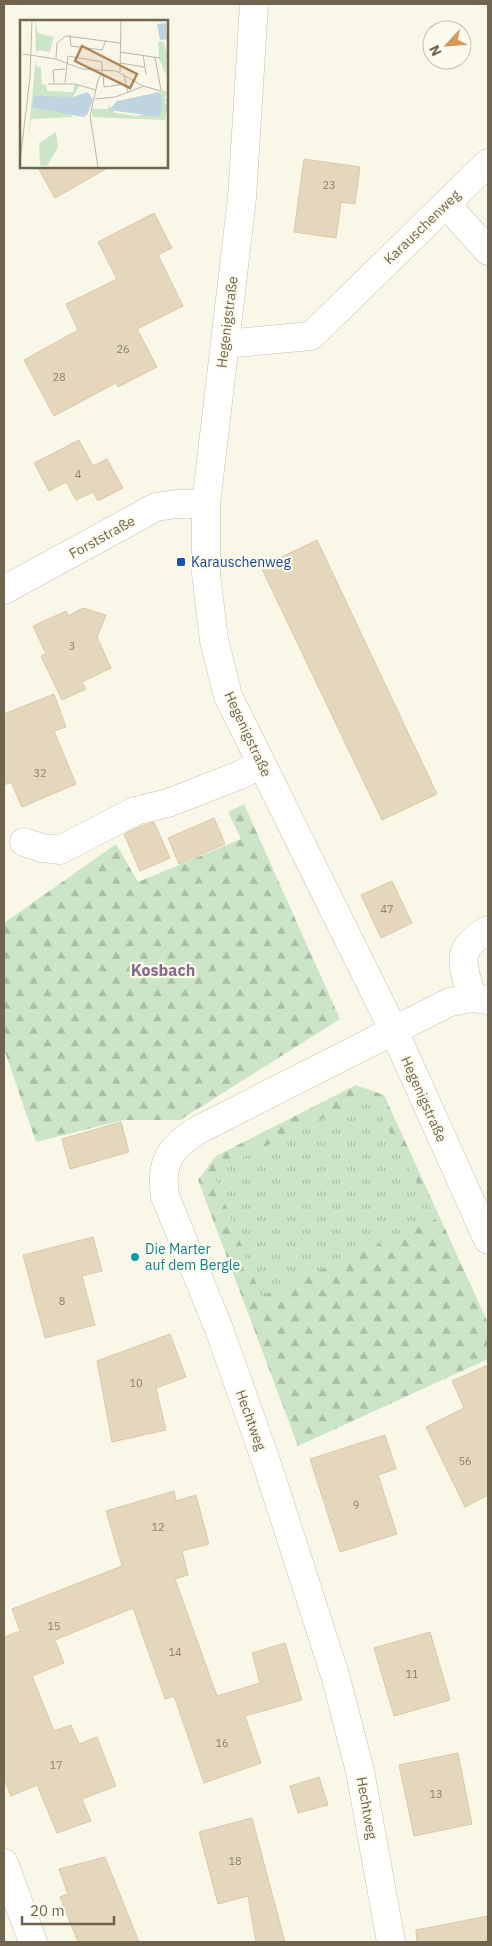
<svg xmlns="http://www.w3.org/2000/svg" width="492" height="1946" font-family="'IBM Plex Sans',sans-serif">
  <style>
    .forest { fill: url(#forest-firs) }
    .park { fill: url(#park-tufts) }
    .building { fill: #e4d7bc; stroke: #dcc9a6 }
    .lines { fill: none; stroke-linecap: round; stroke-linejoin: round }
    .minor-casing { stroke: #c7bfad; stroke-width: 29 }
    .minor { stroke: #fff; stroke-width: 28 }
    .transit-dot { fill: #1a4fb4; stroke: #fdfbee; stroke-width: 2 }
    .culture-dot { fill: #0f9aa8; stroke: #fdfbee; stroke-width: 2 }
    .labels { text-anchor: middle; stroke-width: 4.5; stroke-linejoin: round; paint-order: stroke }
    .number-label { font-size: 11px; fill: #8d816a }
    .street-label { font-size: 14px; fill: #70644f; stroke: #fdfbee }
    .transit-label { font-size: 14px; fill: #164399; stroke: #fdfbee; text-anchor: start }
    .culture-label { font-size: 14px; fill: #0d838f; stroke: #fdfbee; text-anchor: start }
    .quarter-label { font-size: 16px; font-weight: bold; fill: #8a678c; stroke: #fdfbee }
    .inset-road { fill: none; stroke: #beb8a6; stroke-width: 1 }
    .view { fill: #b08659; fill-opacity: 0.15; stroke: #b08659; stroke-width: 2.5 }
    .inset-edge { fill: none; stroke: #70644f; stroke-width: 2.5 }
  </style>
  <defs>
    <pattern id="forest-firs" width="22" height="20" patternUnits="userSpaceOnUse" patternTransform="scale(1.25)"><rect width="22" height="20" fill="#cce5c8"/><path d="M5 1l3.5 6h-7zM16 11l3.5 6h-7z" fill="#aabda5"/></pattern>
    <pattern id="park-tufts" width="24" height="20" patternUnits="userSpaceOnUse" patternTransform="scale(1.25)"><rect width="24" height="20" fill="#cce5c8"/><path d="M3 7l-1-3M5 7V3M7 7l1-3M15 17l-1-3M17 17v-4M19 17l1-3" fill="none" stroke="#aabda5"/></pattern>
  </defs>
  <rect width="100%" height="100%" fill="#f9f7e8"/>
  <path class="forest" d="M244,804L340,1019L180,1120H124L36,1142L4,1049V923L116,844L138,882L241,839L228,812Z
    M356,1085L384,1095L488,1323V1359L298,1446L198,1180L216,1156Z"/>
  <path class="park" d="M370,1095L436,1219L261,1296L213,1172Z"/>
  <path class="building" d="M304,159L360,167L355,204L341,202L336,238L294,232Z
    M37,166H111L55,198Z
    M154,213L172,248L158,255L183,306L137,329L157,367L118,387L116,383L54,416L24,360L78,330L66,304L117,279L98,242Z
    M79,440L93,466L107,459L123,488L98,501L93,492L76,500L66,482L49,491L34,463Z
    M317,540L437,794L382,820L261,567Z
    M83,608L106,615L97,637L111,668L82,682L86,689L62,700L41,656L46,654L33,626L66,611L68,616Z
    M54,694L66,727L54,731L76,784L22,807L11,782L4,785V714Z
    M214,818L225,844L179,864L168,838Z
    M154,822L170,858L140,871L124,834L141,826Z
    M392,881L412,923L381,938L361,895Z
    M121,1122L129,1152L70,1169L62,1139Z
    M93,1237L102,1271L82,1276L95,1325L45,1338L23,1255Z
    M170,1334L186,1377L156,1388L166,1430L112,1442L97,1361Z
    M488,1365V1495L465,1507L426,1427L464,1408L452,1381Z
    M385,1435L396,1469L378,1475L397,1534L340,1552L310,1459Z
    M174,1491L176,1501L196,1495L209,1544L182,1551L188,1575L175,1579L217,1696L260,1683L252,1653L285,1643L302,1700L245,1716L261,1763L204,1783L174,1696L165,1699L133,1608L55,1640L64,1663L32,1676L54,1731L71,1725L79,1744L97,1737L116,1786L82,1799L91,1821L57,1833L37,1785L11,1796L4,1779V1637L20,1631L12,1609L122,1566L106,1511Z
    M430,1632L450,1700L394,1716L374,1648Z
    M458,1753L472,1824L414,1836L399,1765Z
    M319,1777L328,1805L298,1813L290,1786Z
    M252,1818L271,1890L285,1942H256L248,1896L218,1904L199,1832Z
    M105,1857L139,1942H78L60,1897L68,1894L59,1869Z
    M488,1916V1942H417L416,1930Z"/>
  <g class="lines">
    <g class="minor-casing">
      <path id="minor" d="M254,4L242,198L206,504V574L214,640L228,696L394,1031L488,1240
        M446,204L488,251
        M225,344L311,336L488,163
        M4,590L156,507L177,504H206
        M24,842L42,848L60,850L135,811L168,803L240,775L261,764
        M472,998C463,964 453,950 488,930
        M4,1863L33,1942
        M391,1942L360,1771L335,1675L267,1464L219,1329L165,1196C160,1163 169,1149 196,1131L450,1002L472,998L488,1000"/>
    </g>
    <use href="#minor" class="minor"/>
  </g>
  <rect class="transit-dot" x="176" y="557" width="10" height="10" rx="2.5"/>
  <circle class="culture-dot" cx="135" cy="1257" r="5"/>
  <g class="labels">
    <g class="number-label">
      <text x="329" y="189">23</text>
      <text x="123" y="353">26</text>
      <text x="59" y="381">28</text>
      <text x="78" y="478">4</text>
      <text x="72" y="650">3</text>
      <text x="40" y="777">32</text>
      <text x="387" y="913">47</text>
      <text x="62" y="1305">8</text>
      <text x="136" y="1387">10</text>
      <text x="465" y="1465">56</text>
      <text x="356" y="1509">9</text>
      <text x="158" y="1531">12</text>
      <text x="54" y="1630">15</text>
      <text x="175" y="1656">14</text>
      <text x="412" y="1678">11</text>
      <text x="222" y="1747">16</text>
      <text x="56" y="1769">17</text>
      <text x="436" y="1798">13</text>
      <text x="235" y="1865">18</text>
    </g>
    <g class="street-label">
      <text transform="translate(422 227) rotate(-44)" y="5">Karauschenweg</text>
      <text transform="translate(227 322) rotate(-83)" y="5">Hegenigstraße</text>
      <text transform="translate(102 537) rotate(-29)" y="5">Forststraße</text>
      <text transform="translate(248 734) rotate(65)" y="5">Hegenigstraße</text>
      <text transform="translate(424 1099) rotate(66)" y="5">Hegenigstraße</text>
      <text transform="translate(251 1420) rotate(70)" y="5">Hechtweg</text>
      <text transform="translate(367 1808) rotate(80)" y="5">Hechtweg</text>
    </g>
    <g class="transit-label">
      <text x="191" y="567">Karauschenweg</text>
    </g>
    <g class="culture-label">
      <text x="145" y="1254">Die Marter<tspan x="145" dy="16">auf dem Bergle</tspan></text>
    </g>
    <g class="quarter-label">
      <text x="163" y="976">Kosbach</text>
    </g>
  </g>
  <g transform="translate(20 20)">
    <rect width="148" height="148" fill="#f9f7e8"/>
    <path d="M15,0L18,13L34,17L30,32L18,30L16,33ZM143,21L147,32L146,55L139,38L138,22ZM16,39L17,47H21L22,64L26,65L27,71L53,72L55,64L60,65L53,77H13V87L48,92L53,97L11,99L8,118ZM140,72L147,74L144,78L148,80L145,82L148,85L145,100L72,97V89H88V85L95,93L116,96L130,94L140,97L143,83Z" fill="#cce5c8"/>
    <path d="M36,112L38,127L27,146H23L20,145L19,123Z" fill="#cce5c8"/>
    <path d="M146,3L147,19L140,20L137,4ZM68,72L73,80L67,95L63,97L12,87L14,76L53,77ZM140,72L143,83L140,97L89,90L97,81Z" fill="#bfd3e1"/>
    <path class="inset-road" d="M50,15L51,26L82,30L86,20M100,32L140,38M3,34L36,39L62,49L96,51L123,66L148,73M123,35L126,54M135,37L141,70M36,38L37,23L46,16L100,23M100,43L124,47M100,52L101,0M83,53L84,67L105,64M104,55L108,73M34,63L33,50L45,49M45,63L48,36L82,42V53L78,60L70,96L78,147M28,64H55L76,70M75,79L95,77L124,66M0,141L10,57L12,0"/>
    <path class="view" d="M62,26L117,54L110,68L55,41Z"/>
    <rect width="148" height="148" class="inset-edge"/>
  </g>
  <rect width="492" height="1946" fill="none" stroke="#70644f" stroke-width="10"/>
  <g transform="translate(447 45) rotate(244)"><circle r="24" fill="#fdfbee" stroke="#c5bfae"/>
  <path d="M0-4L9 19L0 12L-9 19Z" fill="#d3985e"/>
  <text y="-8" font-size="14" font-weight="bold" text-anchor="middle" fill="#70644f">N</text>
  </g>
  <path d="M22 1916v8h92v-8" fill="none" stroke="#70644f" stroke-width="2.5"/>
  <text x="30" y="1916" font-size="15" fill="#70644f" stroke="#fdfbee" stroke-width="4" paint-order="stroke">20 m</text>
</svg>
